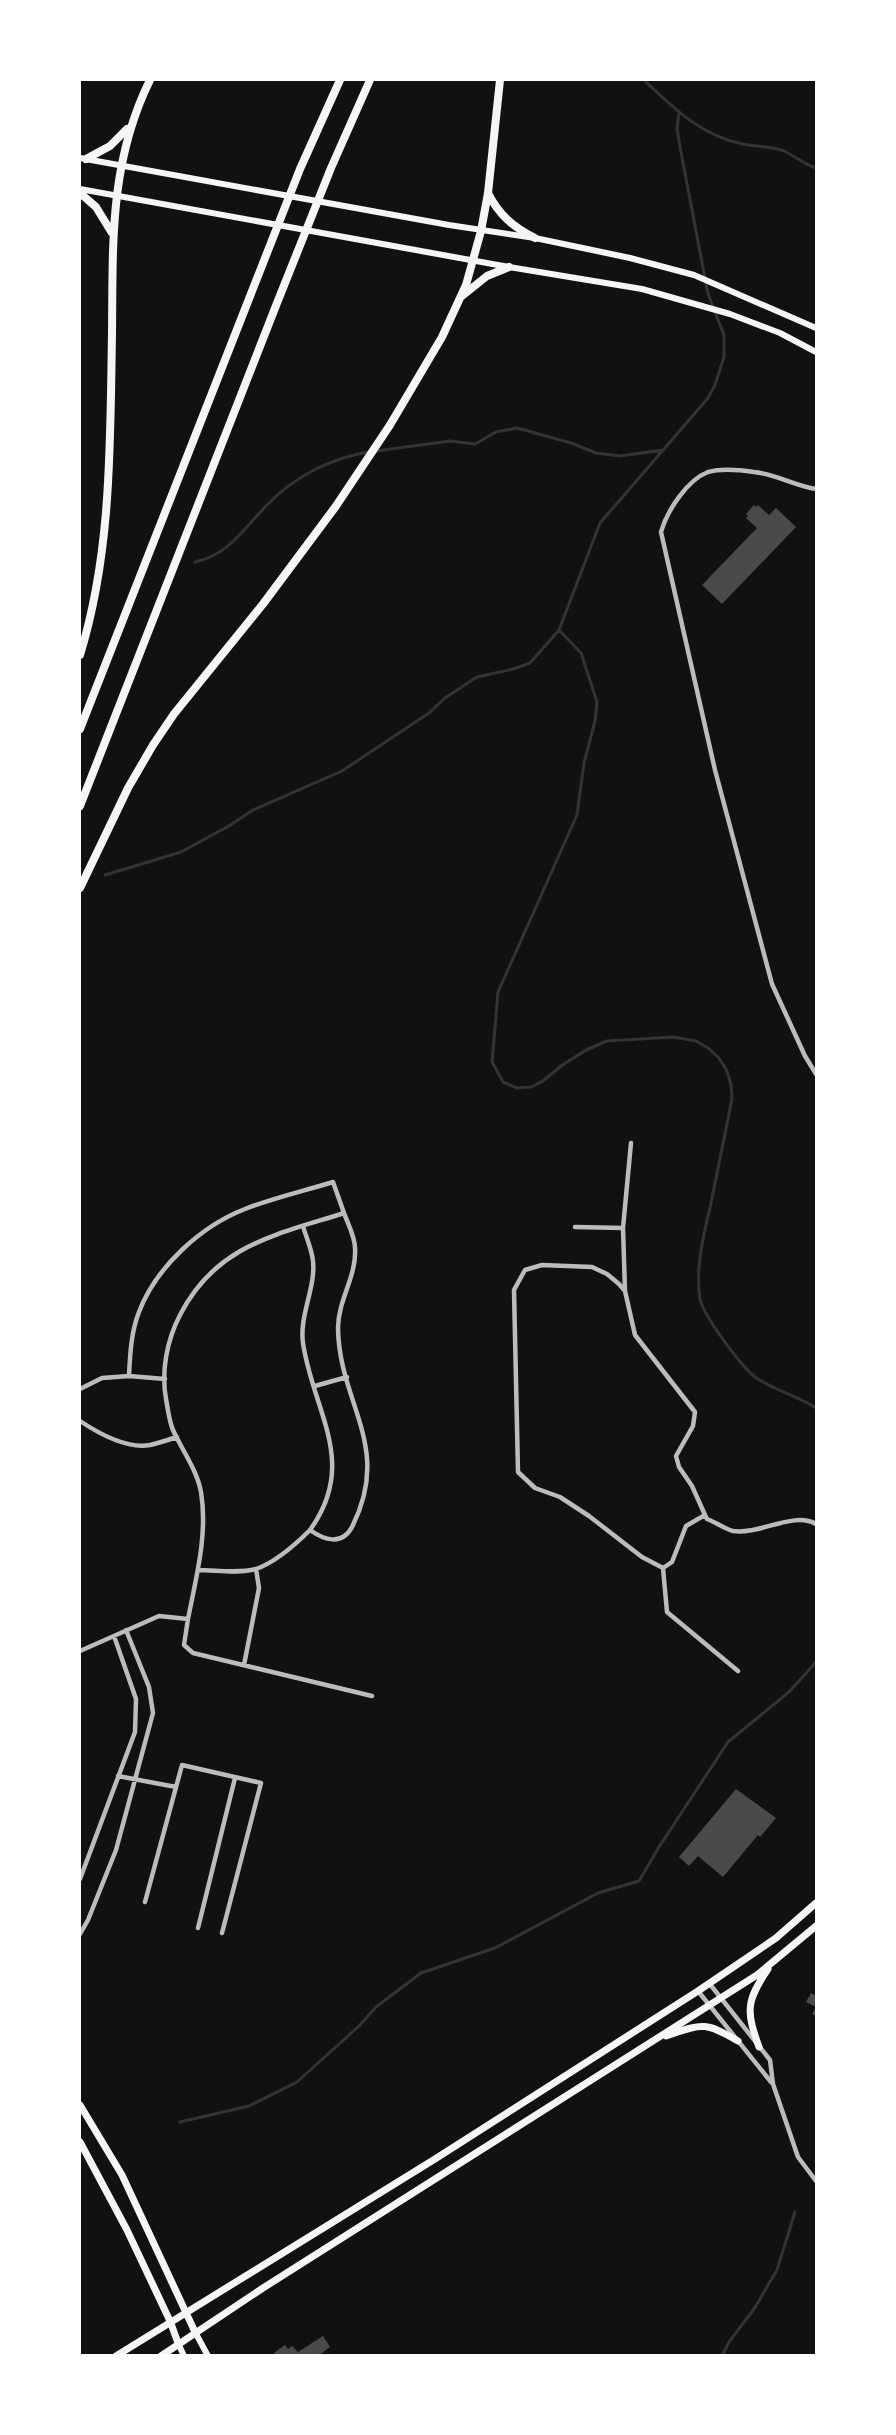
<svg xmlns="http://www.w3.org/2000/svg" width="896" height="2435" font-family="Commissioner,sans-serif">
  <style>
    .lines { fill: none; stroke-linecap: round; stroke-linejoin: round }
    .stream { stroke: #333; stroke-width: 3 }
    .building { fill: #4a4a4a }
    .minor { stroke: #bcbcbc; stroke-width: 4.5 }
    .secondary { stroke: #f5f5f5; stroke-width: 6 }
    .primary { stroke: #f5f5f5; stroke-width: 7 }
    .motorway { stroke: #f5f5f5; stroke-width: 8 }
  </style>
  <rect width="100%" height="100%" fill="#111"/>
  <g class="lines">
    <path class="stream" d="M644,80C672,107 703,137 743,144C757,147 771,146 784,151C795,156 805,165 816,168
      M376,451L450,441L475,444L496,432L517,428L571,443L596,453L620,456L663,450
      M195,562C229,555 244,528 267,505C294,477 330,458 369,452
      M559,630L581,653L597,702L595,721L584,763L577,815L498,992L492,1062L503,1082L517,1088L531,1087L543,1081L561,1066L586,1050L607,1041L673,1037L696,1041L708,1048L719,1058L727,1071L731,1085L732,1099C725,1134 718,1168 711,1203C704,1234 695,1267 700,1299C703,1315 741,1366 755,1377C771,1389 798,1396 816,1408
      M105,875L181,852L227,827L253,810L342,771L429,713L445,698L477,677L513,669L530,663L559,630L600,523L708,398L715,385L724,357V335L708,294L680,147L677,128L679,113
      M180,2122L249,2106L297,2082L359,2026L376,2007L421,1973L495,1948L598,1893L639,1881L659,1847L728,1742L789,1692L816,1662
      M722,2356L729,2342L754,2309L777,2270L795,2212"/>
  </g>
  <path class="building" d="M754,505L756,507L758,505L769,515L776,508L796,527L722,604L702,585L757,528L746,518L748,516L746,514Z
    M736,1789L776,1818L760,1837L758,1835L723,1877L698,1856L689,1866L679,1857Z
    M811,1993L816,1996V2016L812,2014L816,2007L806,2002Z
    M323,2336L330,2347L318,2356H276L274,2353L285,2345L288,2349L292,2346L298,2352Z"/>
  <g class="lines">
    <path class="minor" d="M816,489C795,486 776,474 754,472C741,470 721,468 708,472C687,480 667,511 661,532L715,770L772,984L805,1056L816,1074
      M303,1226C306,1237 312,1250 313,1261C316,1287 299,1316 303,1343C313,1412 359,1462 310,1530
      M575,1227L623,1228
      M542,1265L592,1267L607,1274L619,1284L625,1291L635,1335L695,1412L693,1426L676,1456L679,1467L692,1486L705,1515L686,1526L672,1562L663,1568L642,1557L589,1516L560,1497L535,1488L518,1472L514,1290L525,1270Z
      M625,1291L623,1228L631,1143
      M165,1379L129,1376C130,1355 131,1332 139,1312C156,1267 201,1226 245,1209C273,1198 304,1191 333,1182L344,1213
      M315,1386L347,1377
      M80,1389L102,1378L129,1376
      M80,1421C98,1433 127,1449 150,1445C159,1443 168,1440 177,1437
      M705,1515L707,1519C715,1522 725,1529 733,1531C760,1535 793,1511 816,1524
      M663,1568L667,1612L738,1671
      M188,1619L184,1645L193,1653L372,1696
      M80,1651L159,1616L188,1619C196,1578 208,1534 201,1492C197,1470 182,1450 173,1430C169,1421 168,1409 166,1399C161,1371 167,1340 180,1315C216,1245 275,1235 344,1213C348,1224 355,1237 355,1248C357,1276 338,1300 338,1328C339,1404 393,1446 352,1527C342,1546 324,1540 310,1530C295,1545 276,1562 256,1569C238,1574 216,1570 198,1570
      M244,1665L259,1588L256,1569
      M118,1776L176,1787
      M80,1879L135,1732L136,1699L114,1636
      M145,1902L182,1765L261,1783L222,1933
      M198,1928L235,1778
      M80,1934L88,1920L116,1850L153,1713L149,1687L126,1630
      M709,1983L770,2060L773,2084L798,2157L816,2181
      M698,1991L771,2082"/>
    <path class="secondary" d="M80,158L449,225L535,238L630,258L694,275L816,328
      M80,189L509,267L642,289L730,314L780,333L816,352
      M195,2332L208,2356
      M178,2343L184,2356"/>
    <path class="primary" d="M666,2036C702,2024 704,2021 738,2041
      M759,2047C746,2011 746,2001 768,1969
      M80,2105L122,2175L195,2332
      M80,2142L127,2230L170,2321L178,2343
      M116,2356L435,2159L698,1991L776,1938L816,1903
      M161,2356L263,2288L757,1975L816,1926"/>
    <path class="motorway" d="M86,159L110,146L127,129
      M80,193L96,207L112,233
      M488,193C499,215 513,227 535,238
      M462,296L487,276L509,267
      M80,655C112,551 110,442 112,334C113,244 109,163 150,80
      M80,729L300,169L340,80
      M80,806L277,303L331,168L370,80
      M80,888L128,788L153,745L174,714L263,604L336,506L390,425L442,337L466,285L481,231L488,193L500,80"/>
  </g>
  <rect width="896" height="2435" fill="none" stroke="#ffffff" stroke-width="162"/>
</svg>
